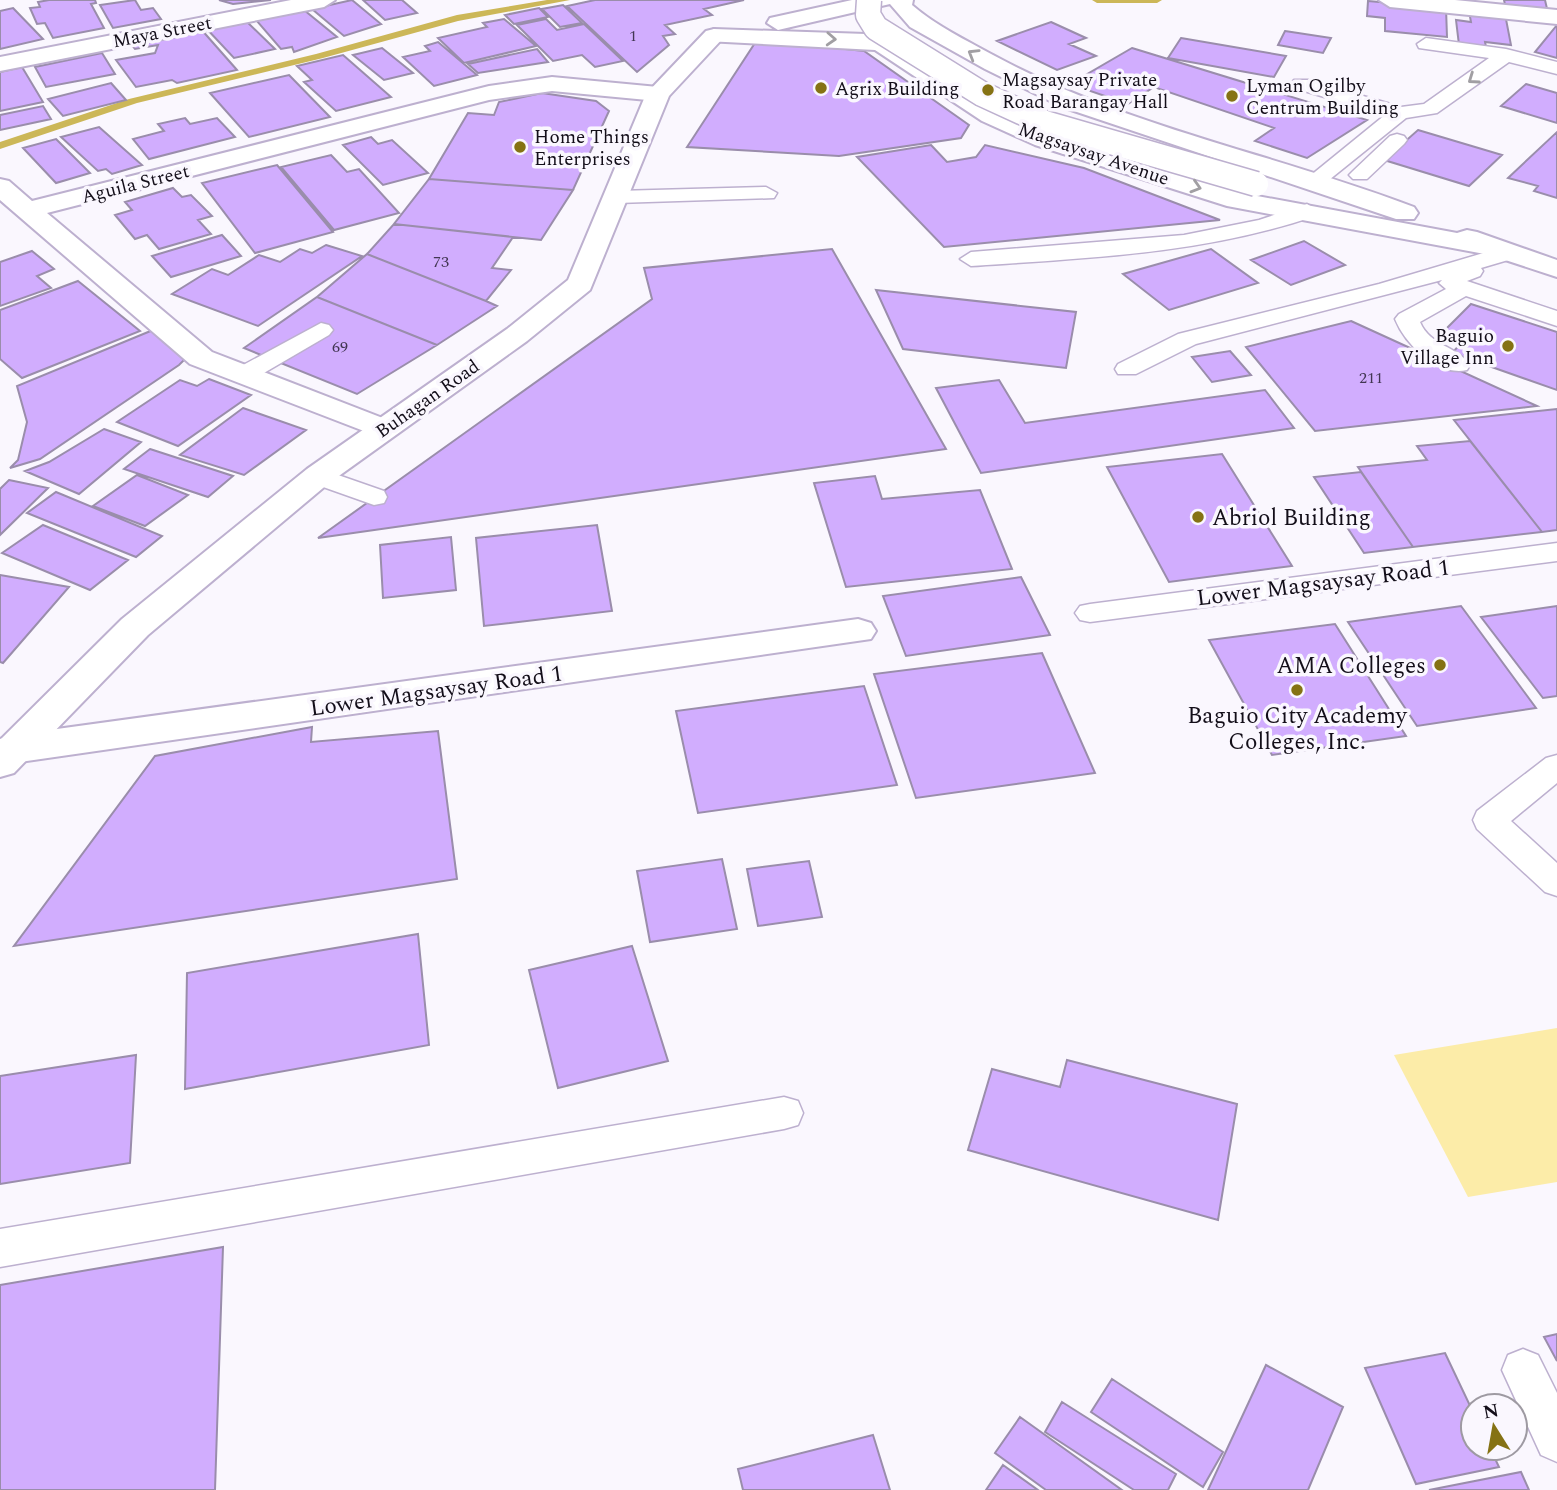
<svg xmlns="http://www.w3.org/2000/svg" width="1557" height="1490" font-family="Spectral,serif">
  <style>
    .green { fill: #fceca8 }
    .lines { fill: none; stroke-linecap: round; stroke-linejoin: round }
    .stream { fill: #ccb758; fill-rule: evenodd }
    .building { fill: #d1adfe; stroke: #9a8dab; stroke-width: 2 }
    .lane-casing { stroke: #bdb0cf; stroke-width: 3 }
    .street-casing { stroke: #bdb0cf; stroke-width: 4 }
    .primary-casing { stroke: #bdb0cf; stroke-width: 4 }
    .highway-casing { stroke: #bdb0cf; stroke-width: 4 }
    .lane { fill: #fff; fill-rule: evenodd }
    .street { fill: #fff; fill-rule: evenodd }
    .primary { fill: #fff; fill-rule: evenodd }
    .highway { fill: #fff; fill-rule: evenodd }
    .highway-bridge-casing { stroke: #bdb0cf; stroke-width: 27; stroke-linecap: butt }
    .highway-bridge { stroke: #fff; stroke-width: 24 }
    .oneway { stroke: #a19fa3 }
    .poi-dot { fill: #857214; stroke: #faf7fe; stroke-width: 2.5 }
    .labels { text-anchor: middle; stroke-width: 7; stroke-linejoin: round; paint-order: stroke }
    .far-number-label { font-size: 16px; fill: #423652 }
    .far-street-label { font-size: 19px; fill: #130e19; stroke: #faf7fe }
    .far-poi-label { font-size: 19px; fill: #130e19; stroke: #faf7fe; text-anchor: start }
    .poi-label { font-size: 23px; fill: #130e19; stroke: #faf7fe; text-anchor: start }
    .street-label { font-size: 23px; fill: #130e19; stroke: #faf7fe }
  </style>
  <rect width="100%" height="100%" fill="#faf7fe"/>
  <path class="green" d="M1557,1028V1182L1468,1197L1394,1055Z"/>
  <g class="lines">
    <path class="stream" d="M547,0H570L458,21L323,58L137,103L0,149V142L129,99L316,54L457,15Z
      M1092,0H1162L1157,3H1097Z"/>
  </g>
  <path class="building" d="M49,0H95L96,3L91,4L104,28L53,38L45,23L37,24L30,8L40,7L38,2Z
    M135,0L141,10L153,8L161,19L113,28L100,5Z
    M219,0H271L233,4Z
    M352,0L381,24L344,36L312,9Z
    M363,0H402L417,13L385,20Z
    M595,0H744L704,9L712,15L665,25L675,34L663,36L669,45L637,72L567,6Z
    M1504,0H1545L1548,13L1506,9Z
    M1368,1L1446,8L1447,37L1385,31V18L1367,16Z
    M563,5L582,23L560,27L542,9Z
    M13,8L43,39L0,49V11Z
    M539,8L548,17L514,24L505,15Z
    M304,10L337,37L294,52L292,47L281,49L256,20Z
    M1469,11L1505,14L1511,45L1485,42L1486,47L1459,45L1456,20L1471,22Z
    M244,19L275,49L234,58L205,27Z
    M504,19L536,46L464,63L438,38L487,27L483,23Z
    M546,19L557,30L584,24L623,61L595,67L582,55L553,61L517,25Z
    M1051,22L1086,38L1069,44L1096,56L1057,70L997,41Z
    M1557,25V58L1535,52Z
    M200,28L237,70L177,83L172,80L136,87L116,60L155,53L158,45L135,49L131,44Z
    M1285,31L1331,38L1323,53L1278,45Z
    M1181,38L1286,56L1274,77L1168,58Z
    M770,41L864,51L969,125L961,138L839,156L687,147L755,43Z
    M438,42L477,75L434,86L403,57L430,51L425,46Z
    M382,48L413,73L384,80L353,55Z
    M1132,48L1367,120L1307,158L1255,141L1274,128L1154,87L1128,104L1070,84Z
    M537,49L548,62L478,73L468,64Z
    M102,53L115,74L46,87L35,67Z
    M343,55L391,97L336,111L304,82L312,80L297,66Z
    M22,67L43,102L0,111V72Z
    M289,75L330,117L249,137L210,93Z
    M111,83L126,100L63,116L48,99Z
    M1526,84L1557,93V123L1501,106Z
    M542,93L596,101L609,111L573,190L429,179L468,113L494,115L499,102Z
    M43,106L51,119L0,130V115Z
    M185,118L190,124L217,118L235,137L149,159L133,139L164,131L158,124Z
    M99,127L142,165L112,174L106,169L98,171L61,137Z
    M1418,130L1502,155L1469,186L1384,160Z
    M1557,132V198L1534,191L1538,186L1508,178Z
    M371,137L378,144L392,140L428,173L383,185L343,145Z
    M56,139L90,173L56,183L23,148Z
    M931,145L947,162L976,157L985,145L1084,168L1220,220L944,247L857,157Z
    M331,155L347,172L359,169L399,213L334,230L281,167Z
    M277,165L333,232L255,253L202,183Z
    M429,179L573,190L541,240L394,224Z
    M173,188L182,197L191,195L212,216L198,220L211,234L159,249L147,235L135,239L115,215L132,210L125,202Z
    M394,224L513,237L492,268L511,270L486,301L367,254Z
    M222,235L241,256L171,277L152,256Z
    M1304,241L1345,265L1291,285L1251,260Z
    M326,245L362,256L258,326L172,294L212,269L228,275L259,255L280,262L300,249L312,253Z
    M832,249L946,449L318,538L652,299L644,268Z
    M1211,249L1258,283L1169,310L1123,274Z
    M32,251L54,269L37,276L51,288L0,306V262Z
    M367,254L486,301L497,306L437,345L317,297Z
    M78,281L140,331L22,378L0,359V310Z
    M876,290L1076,312L1066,368L903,349Z
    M317,297L437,345L357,394L244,348Z
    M1471,304L1557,332V390L1452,353L1465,339L1445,330Z
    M1351,321L1537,406L1315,431L1246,347Z
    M153,330L186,358L179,365L40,459L10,468L18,460L27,422L17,386Z
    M1230,351L1251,375L1212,382L1192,357Z
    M209,379L251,395L178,446L117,422L180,380L197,386Z
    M999,380L1025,423L1265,390L1294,428L981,473L936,388Z
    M243,408L306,430L244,475L180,455Z
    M1557,409V530L1542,532L1454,420Z
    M104,429L141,442L79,494L25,471L49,462Z
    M1470,441L1542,532L1413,547L1358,467L1427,460L1417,446Z
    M150,449L233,476L208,497L124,469Z
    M1222,454L1292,566L1169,582L1107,467Z
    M1361,472L1413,547L1364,553L1314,477Z
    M137,475L188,495L145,526L93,506Z
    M875,476L882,499L980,490L1012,569L846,587L814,483Z
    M9,480L48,488L0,535V489Z
    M56,492L162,536L136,557L27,513Z
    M43,525L128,560L90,590L2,553Z
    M597,525L612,611L484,626L476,538Z
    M451,537L456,590L383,598L380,545Z
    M0,575L69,587L3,663L0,662Z
    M1021,577L1050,635L906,656L883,596Z
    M1461,606L1536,708L1417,726L1348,622Z
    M1557,606V696L1543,698L1481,617Z
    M1335,624L1406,736L1272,755L1209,640Z
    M1042,653L1095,773L916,798L874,674Z
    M864,686L897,785L698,813L676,711Z
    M312,727L311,742L438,731L457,879L14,946L155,756Z
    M722,859L737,929L650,942L637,871Z
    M809,861L822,917L758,926L747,869Z
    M418,934L429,1045L185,1089L187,973Z
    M632,946L668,1061L558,1088L529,970Z
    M136,1055L130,1163L0,1184V1076Z
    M1067,1060L1237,1104L1218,1220L968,1150L992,1069L1060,1087Z
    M223,1247L215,1490H0V1285Z
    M1557,1334V1361L1544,1337Z
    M1445,1353L1473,1412V1448H1490L1499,1467L1416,1484L1365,1368Z
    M1266,1365L1343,1407L1308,1490H1208Z
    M1112,1379L1223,1452L1203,1487L1091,1412Z
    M1062,1402L1176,1474L1168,1490H1134L1045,1432Z
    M1020,1417L1122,1490H1046L995,1453Z
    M873,1435L890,1490H743L738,1469Z
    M1003,1465L1038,1490H986Z
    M1521,1472L1529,1490H1429Z"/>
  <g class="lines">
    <g class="lane-casing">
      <path id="lane" d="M1426,38L1506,49L1557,62V74L1509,62L1437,113L1406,118L1324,184H1310L1306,180L1310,176L1385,115L1294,88L1291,84L1294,80H1308L1401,107L1424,104L1489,58L1419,48L1417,44Z
        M1397,134L1404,136L1407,140L1404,144L1367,179H1353L1349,175L1353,171L1390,136Z
        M766,187L777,193L774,198L617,203L606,197L617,191Z
        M1307,204L1318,211L1315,216C1203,254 1088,258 971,266L960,259L971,252L1184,235L1259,220Z
        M1507,246L1518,253L1515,258L1481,268L1483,271L1480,276L1467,281L1557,311V326L1466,296L1420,322C1430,346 1457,346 1470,365L1467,370C1438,377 1405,344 1395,319L1399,314L1446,289L1439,283L1442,280L1196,344L1136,374H1118L1115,369L1118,364L1178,334L1379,284Z
        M321,323L329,325L333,330L329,335L252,380H234L231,375L234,370Z
        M318,468L384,491L387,497L384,503L374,505L309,482L305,476L309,470Z
        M1557,543V561L1090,622L1080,620L1075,613L1080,606L1090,604Z
        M1557,755V783L1511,821L1557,863V896L1545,892L1477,829L1473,820L1477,811L1546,758Z
        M784,1097L798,1101L803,1113L798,1125L784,1129L0,1267V1229Z
        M1523,1349L1538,1355L1557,1393V1462L1541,1455L1502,1370L1508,1355Z"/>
    </g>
    <g class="street-casing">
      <path id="street" d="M291,0H335L324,7L0,71V57Z
        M1379,0H1455L1557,10V24L1390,7Z
        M552,77L658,87L666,89L670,94L666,99L658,101L552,91L489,100L47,213L212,352L393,422L398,429L393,436L382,438L190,364L0,200V179L9,181L32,201L489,86Z
        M858,619L871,623L876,631L871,639L13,763L0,759V739L13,735Z"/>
    </g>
    <g class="primary-casing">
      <path id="primary" d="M714,29L725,36L669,96L590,290L527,341L329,483L148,635L14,773L0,777V740L122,619L307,469L507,329L568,280L646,94L706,31Z"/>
    </g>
    <g class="highway-casing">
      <path id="highway" d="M852,0H913L912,5C936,26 966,40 993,55C1126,127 1275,154 1414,207L1418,213L1414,219H1396L1062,107L985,69L910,27L890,4L778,30L767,23L770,18Z
        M714,29L866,34L891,40L1000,111L1053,135L1241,193L1457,233L1467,230L1477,232L1557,260V277L1490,255L1227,206L1035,145L982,121L875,50L706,41L703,36Z"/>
    </g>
    <use href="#lane" class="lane"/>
    <use href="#street" class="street"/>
    <use href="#primary" class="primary"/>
    <use href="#highway" class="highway"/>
    <g class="highway-bridge-casing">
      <path id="highway-bridge" d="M869,0L868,15L876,28L982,94L1045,123L1256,184"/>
    </g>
    <use href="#highway-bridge" class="highway-bridge"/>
  </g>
  <defs><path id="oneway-chevron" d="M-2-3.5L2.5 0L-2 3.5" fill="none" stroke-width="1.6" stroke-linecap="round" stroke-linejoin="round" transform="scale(1.75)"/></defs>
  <g class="oneway">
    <use href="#oneway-chevron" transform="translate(831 39) rotate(3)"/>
    <use href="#oneway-chevron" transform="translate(973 54) rotate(-149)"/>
    <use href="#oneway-chevron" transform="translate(1473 79) rotate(145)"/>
    <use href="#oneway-chevron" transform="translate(1196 187) rotate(17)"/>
  </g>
  <g class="poi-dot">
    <circle cx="821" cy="88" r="7"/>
    <circle cx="988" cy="90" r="7"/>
    <circle cx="1232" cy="96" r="7"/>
    <circle cx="520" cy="147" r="7"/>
    <circle cx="1508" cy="346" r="7"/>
    <circle cx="1198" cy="517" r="7"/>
    <circle cx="1440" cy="665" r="7"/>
    <circle cx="1297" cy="690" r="7"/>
  </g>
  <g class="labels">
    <g class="far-number-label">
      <text x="633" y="41">1</text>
      <text x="441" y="267">73</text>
      <text x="340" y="352">69</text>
      <text x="1371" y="383">211</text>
    </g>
    <g class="far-street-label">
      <text transform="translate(162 31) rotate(-11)" y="7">Maya Street</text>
      <text transform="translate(1094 153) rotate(19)" y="7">Magsaysay Avenue</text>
      <text transform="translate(135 183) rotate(-14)" y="7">Aguila Street</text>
      <text transform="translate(427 398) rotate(-35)" y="7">Buhagan Road</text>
    </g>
    <g class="far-poi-label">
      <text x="1002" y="86">Magsaysay Private<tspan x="1002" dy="22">Road Barangay Hall</tspan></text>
      <text x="1246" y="92">Lyman Ogilby<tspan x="1246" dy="22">Centrum Building</tspan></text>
      <text x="835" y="95">Agrix Building</text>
      <text x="534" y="143">Home Things<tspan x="534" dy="22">Enterprises</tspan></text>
      <text x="1494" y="342" text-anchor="end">Baguio<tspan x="1494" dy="22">Village Inn</tspan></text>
    </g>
    <g class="poi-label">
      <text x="1212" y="525">Abriol Building</text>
      <text x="1426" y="673" text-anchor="end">AMA Colleges</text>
      <text x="1297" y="723" text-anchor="middle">Baguio City Academy<tspan x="1297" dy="26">Colleges, Inc.</tspan></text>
    </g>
    <g class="street-label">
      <text transform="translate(1323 582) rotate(-7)" y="8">Lower Magsaysay Road 1</text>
      <text transform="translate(436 690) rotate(-8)" y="8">Lower Magsaysay Road 1</text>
    </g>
  </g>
  <g transform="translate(1494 1427) rotate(349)"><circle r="33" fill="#faf7fe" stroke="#9e9aa2" stroke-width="2"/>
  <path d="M0-5L12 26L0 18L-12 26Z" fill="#857214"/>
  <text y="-10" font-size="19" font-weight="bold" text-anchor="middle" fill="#130e19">N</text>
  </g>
</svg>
